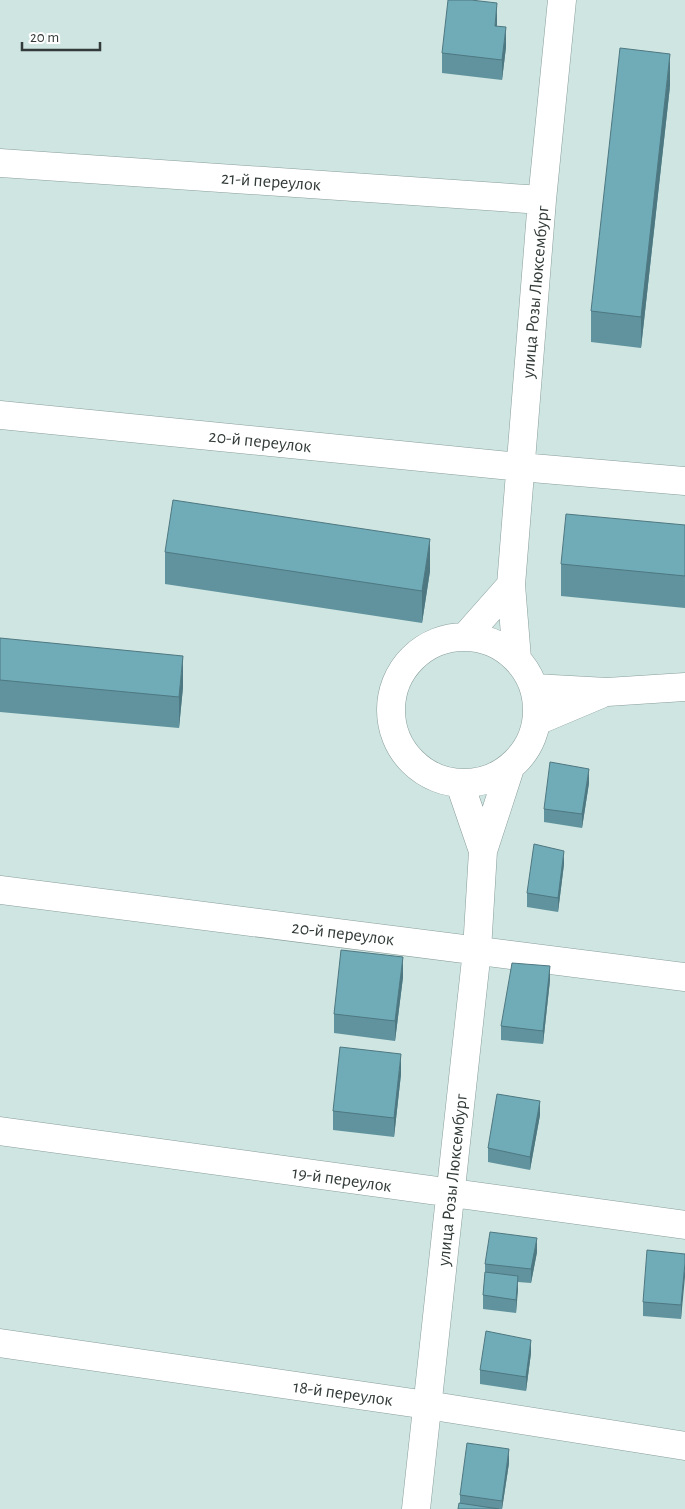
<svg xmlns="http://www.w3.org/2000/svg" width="685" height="1509" font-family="'Alegreya Sans',sans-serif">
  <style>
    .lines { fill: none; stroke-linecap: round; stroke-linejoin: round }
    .minor-casing { stroke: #899e9b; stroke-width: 29 }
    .minor { stroke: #fff; stroke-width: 28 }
    .wall { fill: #60939e }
    .shaded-wall { fill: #4e7881 }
    .building { fill: #70abb8; stroke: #4e7881 }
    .labels { text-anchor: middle; stroke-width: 5; stroke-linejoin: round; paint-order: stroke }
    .street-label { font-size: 18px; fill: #323b39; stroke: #fff }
  </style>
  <rect width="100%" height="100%" fill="#cee5e1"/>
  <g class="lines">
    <g class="minor-casing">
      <path id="minor" d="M0,163L542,200
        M0,415L520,467L685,481
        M465,637L511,585
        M391 710a73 73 0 1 1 146 0a73 73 0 1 1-146 0Z
        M517,659L511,585L542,200L562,0
        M534,688L607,692L685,687
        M537,721L601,694
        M460,784L483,851
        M0,890L685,977
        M0,1131L685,1225
        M0,1343L427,1405L685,1446
        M416,1509L477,950L483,851L510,768"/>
    </g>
    <use href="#minor" class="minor"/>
  </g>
  <path class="wall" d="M497,23V26L506,47L502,80L442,73V53Z
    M670,86L641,348L591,342V311Z
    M685,525V608L561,596V564Z
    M165,552L430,571L422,623L165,584Z
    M0,638L183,687L179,728L0,712Z
    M589,783L582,828L544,822V809Z
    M564,864L558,912L527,907V893Z
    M403,977L395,1041L334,1033V1014Z
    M550,980L543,1044L501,1040V1026Z
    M401,1074L394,1137L333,1130V1111Z
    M540,1115L530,1170L488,1162V1148Z
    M537,1252L531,1283L518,1282L516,1313L483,1309V1295L485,1272V1264Z
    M685,1254L681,1319L643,1316V1302Z
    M531,1353L526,1391L480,1384V1370Z
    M509,1463L502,1509H458L460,1504V1495Z"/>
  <path class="shaded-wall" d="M497,3V23L495,46V26Z
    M506,27V47L502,80V60Z
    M670,54V86L641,348V317Z
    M430,539V571L422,623V591Z
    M183,656V687L179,728V697Z
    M589,769V783L582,828V814Z
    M564,851V864L558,912V898Z
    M403,957V977L395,1041V1021Z
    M550,966V980L543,1044V1031Z
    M401,1054V1074L394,1137V1118Z
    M540,1101V1115L530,1170V1157Z
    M537,1238V1252L531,1283V1269Z
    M685,1263V1277L681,1319V1305Z
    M518,1276V1290L516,1313V1300Z
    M531,1340V1353L526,1391V1377Z
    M509,1449V1463L502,1509V1501Z"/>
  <path class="building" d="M448,0H471L497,3L495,26L506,27L502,60L442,53Z
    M620,48L670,54L641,317L591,311Z
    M173,500L430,539L422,591L165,552Z
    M566,514L685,525V576L561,564Z
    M0,638L183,656L179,697L0,680Z
    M550,762L589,769L582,814L544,809Z
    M534,844L564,851L558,898L527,893Z
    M341,950L403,957L395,1021L334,1014Z
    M512,963L550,966L543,1031L501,1026Z
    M340,1047L401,1054L394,1118L333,1111Z
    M497,1094L540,1101L530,1157L488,1148Z
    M490,1232L537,1238L531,1269L485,1264Z
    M647,1250L685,1254V1263L681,1305L643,1302Z
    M485,1272L518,1276L516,1300L483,1295Z
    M486,1331L531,1340L526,1377L480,1370Z
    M467,1443L509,1449L502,1501L460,1495Z
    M459,1503L499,1509H458Z"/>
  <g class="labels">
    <g class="street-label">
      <text transform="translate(271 181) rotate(4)" y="6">21-й переулок</text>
      <text transform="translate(535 292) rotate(-85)" y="6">улица Розы Люксембург</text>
      <text transform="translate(260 441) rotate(6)" y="6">20-й переулок</text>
      <text transform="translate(343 933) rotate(7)" y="6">20-й переулок</text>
      <text transform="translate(342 1179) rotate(8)" y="6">19-й переулок</text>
      <text transform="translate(452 1180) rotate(-84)" y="6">улица Розы Люксембург</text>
      <text transform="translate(343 1393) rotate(8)" y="6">18-й переулок</text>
    </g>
  </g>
  <path d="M22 42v8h78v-8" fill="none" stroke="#323b39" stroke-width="2.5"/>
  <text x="30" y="42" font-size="15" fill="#323b39" stroke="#ffffff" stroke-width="4" paint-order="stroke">20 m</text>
</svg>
